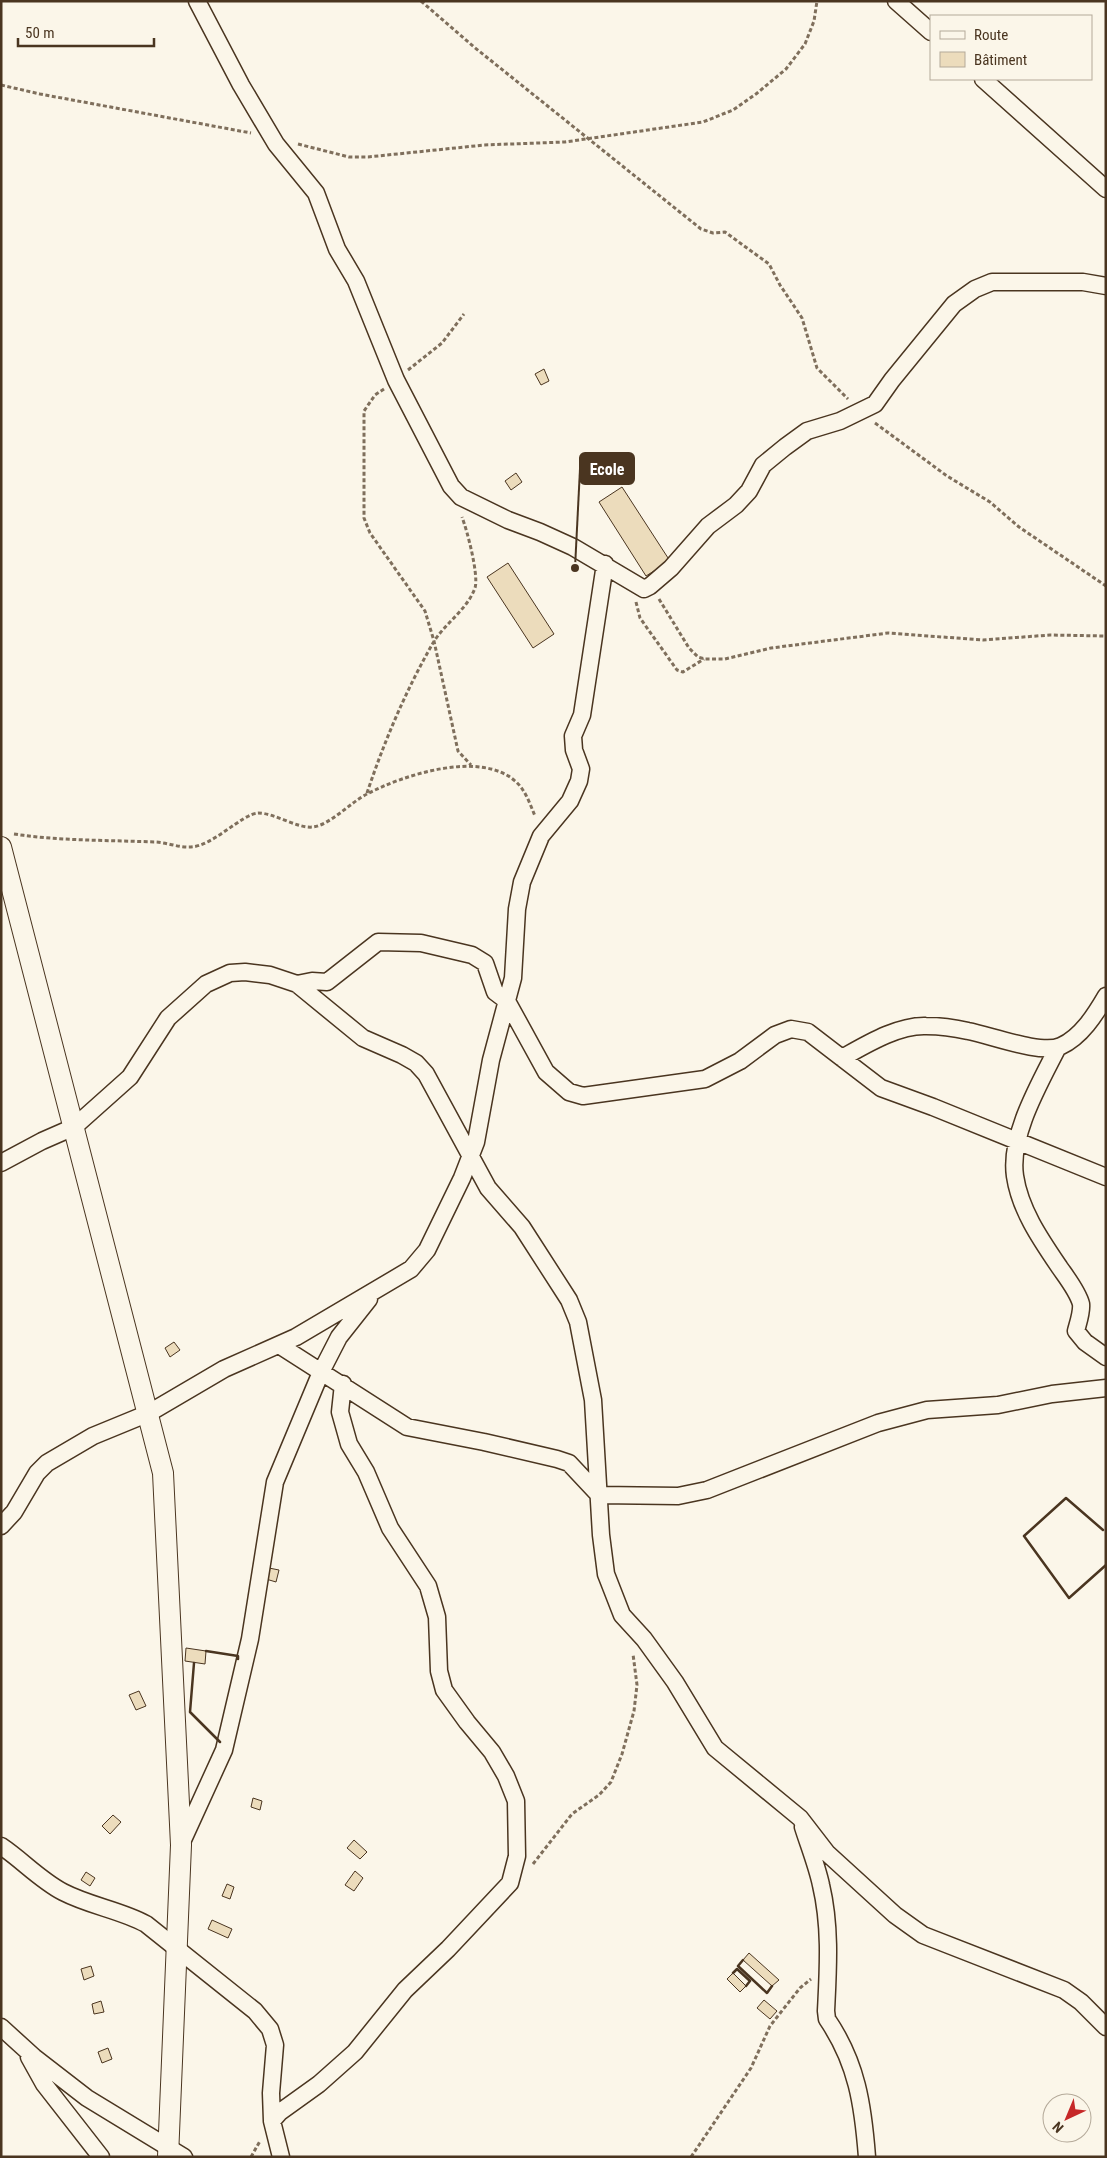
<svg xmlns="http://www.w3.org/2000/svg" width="1107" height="2158" font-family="'Roboto Condensed',sans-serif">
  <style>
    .building { fill: #ecdcbc; stroke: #4a3520 }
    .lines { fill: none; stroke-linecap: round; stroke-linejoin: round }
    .minor-casing { stroke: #4a3520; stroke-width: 19 }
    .tertiary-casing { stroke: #4a3520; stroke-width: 22 }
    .path { stroke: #7f6f5c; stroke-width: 3; stroke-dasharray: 4 2.5; stroke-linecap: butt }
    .minor { stroke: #fbf6e9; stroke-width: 16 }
    .tertiary { stroke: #fbf6e9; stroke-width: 20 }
    .wall { stroke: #4a3520; stroke-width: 2.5 }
    .leader { fill: none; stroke: #4a3520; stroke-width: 2 }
    .callout-dot { fill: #4a3520; stroke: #fbf6e9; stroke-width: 2 }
    .callout { fill: #4a3520; stroke: #4a3520; stroke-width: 2 }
    .callout-label { font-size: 16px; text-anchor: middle; font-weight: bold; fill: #fff }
  </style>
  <rect width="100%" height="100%" fill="#fbf6e9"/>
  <path class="building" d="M544,369L549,381L541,385L535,374Z
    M516,473L522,482L511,490L505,481Z
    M622,487L670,561L646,576L599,502Z
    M508,563L554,634L533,648L487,577Z
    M174,1342L180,1350L170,1357L165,1348Z
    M269,1568L279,1570L276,1582L266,1579Z
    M186,1648L206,1651L205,1664L185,1661Z
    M139,1691L146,1706L136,1710L129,1695Z
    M253,1798L262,1801L260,1810L251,1807Z
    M113,1815L121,1822L110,1834L102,1826Z
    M354,1840L367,1852L360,1859L347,1848Z
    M355,1871L363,1878L354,1891L345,1885Z
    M86,1872L95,1878L90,1886L81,1880Z
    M227,1884L234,1887L230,1899L222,1896Z
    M212,1920L232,1929L228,1938L208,1929Z
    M749,1953L779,1980L772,1986L743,1960Z
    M91,1966L94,1976L84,1980L81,1969Z
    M733,1973L746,1986L740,1992L727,1979Z
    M764,2000L777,2011L770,2019L757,2008Z
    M101,2001L104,2012L94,2014L92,2004Z
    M108,2048L112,2059L102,2063L98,2052Z"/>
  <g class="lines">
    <g class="minor-casing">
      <path id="minor" d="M197,1L241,85L276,144L316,193L337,249L356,281L396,380L451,486L461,497L508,520L540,532L573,547L644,589L650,586L671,568L708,526L736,505L749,491L763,465L785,447L807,431L840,421L875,404L892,380L954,304L975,289L992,282H1083L1106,286
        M896,1L931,32
        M983,79L1106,189
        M297,984L312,981L327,982L378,942L421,943L472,955L485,963L495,992L507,1001L546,1072L569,1092L583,1096L705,1079L740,1061L775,1035L791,1029L808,1032L881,1088L933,1107L1106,1177
        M1058,1047C1040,1083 1009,1135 1015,1176C1020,1210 1041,1240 1060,1268C1067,1278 1078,1292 1081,1304C1082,1312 1078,1323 1076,1331L1085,1342L1106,1357
        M842,1058C867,1044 898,1025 926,1026C940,1026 955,1028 968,1031C990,1035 1041,1055 1061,1046C1081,1037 1095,1015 1106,996
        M1,1163L42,1141L74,1127L130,1077L168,1018L206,984L230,973L245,972L270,975L297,984L363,1038L402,1055L416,1063L426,1074L488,1188L522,1227L569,1300L578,1322L593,1400L601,1535L606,1574L622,1615L644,1639L675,1682L715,1748L800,1818L827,1853L895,1915L923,1935L1064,1990L1081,2002L1106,2027
        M279,1345L407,1427L484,1442L557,1459L569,1463L599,1495L678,1496L707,1490L878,1423L927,1410L998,1405L1052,1394L1106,1388
        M1,1526L14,1512L37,1473L47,1463L93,1436L149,1413L224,1369L296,1337L411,1269L427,1250L462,1178L476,1142L491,1060L513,978L517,909L522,882L541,836L570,801L579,781L581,769L574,750L573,736L582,715L605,564
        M803,1827C809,1846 817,1866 821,1885C831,1927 828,1970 826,2011L827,2019C857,2063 863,2105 867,2157
        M182,1842L224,1750L250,1639L275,1482L321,1372L339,1337L369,1299
        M1,1846C22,1860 40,1880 63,1892C90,1906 120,1910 146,1924L255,2011L270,2029L275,2045L271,2093L272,2121L281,2157
        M1,2027L34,2057L87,2098L184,2157
        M29,2057L44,2084L101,2157
        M272,2121L280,2112L319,2084L355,2052L405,1990L448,1949L510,1883L517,1856L516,1801L506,1776L492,1752L467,1722L444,1690L439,1671L437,1617L428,1586L390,1528L366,1472L349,1444L340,1412L343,1384"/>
    </g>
    <g class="tertiary-casing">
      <path id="tertiary" d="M1,847L163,1473L181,1845L168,2157"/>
    </g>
    <path class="path" d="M421,1L474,47L701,229L713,233L725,232L769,264L780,285L802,318L817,368L848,399
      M1,85L40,94L251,133
      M298,144L349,157H368L484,145L565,142L703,122L733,110L756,94L786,69L805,44L814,21L817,1
      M408,370L442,343L464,314
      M384,389L375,395L364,411V518L370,533L425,611L434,641L458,751L471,765
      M875,423L947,476L990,502L1019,527L1106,586
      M659,599L689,648L698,657L705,659H725L771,648L888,633L983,640L1050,635L1106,636
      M636,602L640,618L677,670L683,672L704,659
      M367,793C384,742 406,690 433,643C445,623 467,610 475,588C479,575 467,530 462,517
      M14,834C60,841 107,840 154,842C166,842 179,848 191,847C213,846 242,814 258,813C275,813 298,829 313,827C330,825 351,802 367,794C403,775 480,750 515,781C525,789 530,804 535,816
      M533,1864L572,1814L599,1795L611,1782L622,1754L634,1711L637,1685L633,1654
      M251,2157L260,2141
      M691,2157L751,2068L770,2026L800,1988L811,1979"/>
    <use href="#minor" class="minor"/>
    <use href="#tertiary" class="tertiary"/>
    <path class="wall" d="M1103,1530L1066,1498L1024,1536L1069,1598L1106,1565
      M206,1651L238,1656V1659
      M194,1663L190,1712L220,1742
      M743,1960L738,1966L767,1993L772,1986
      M733,1973L737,1969L750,1981L746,1986"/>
  </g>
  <path class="leader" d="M575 568L580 469"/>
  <circle class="callout-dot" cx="575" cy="568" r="5"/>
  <rect class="callout" x="580" y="453" width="54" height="31" rx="5"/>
  <g class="callout-label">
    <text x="607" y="475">Ecole</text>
  </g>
  <rect width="1107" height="2158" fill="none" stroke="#4a3520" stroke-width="5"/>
  <rect x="930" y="15" width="162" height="65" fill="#fbf6e9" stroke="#b4a999"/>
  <rect x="940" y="31" width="25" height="8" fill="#fbf6e9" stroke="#b4a999"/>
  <text x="974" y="40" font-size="15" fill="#4a3520">Route</text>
  <rect x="940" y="52" width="25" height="15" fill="#ecdcbc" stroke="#b4a999"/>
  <text x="974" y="65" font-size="15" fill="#4a3520">Bâtiment</text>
  <g transform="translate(1067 2118) rotate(224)"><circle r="24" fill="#fbf6e9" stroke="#b4a999"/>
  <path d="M0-4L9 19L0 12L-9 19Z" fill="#c62828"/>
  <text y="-8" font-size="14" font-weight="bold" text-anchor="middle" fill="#4a3520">N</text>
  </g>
  <path d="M18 38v8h136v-8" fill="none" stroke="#4a3520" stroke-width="2.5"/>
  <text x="25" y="38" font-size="15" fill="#4a3520" stroke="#fbf6e9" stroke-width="4" paint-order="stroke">50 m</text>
</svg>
